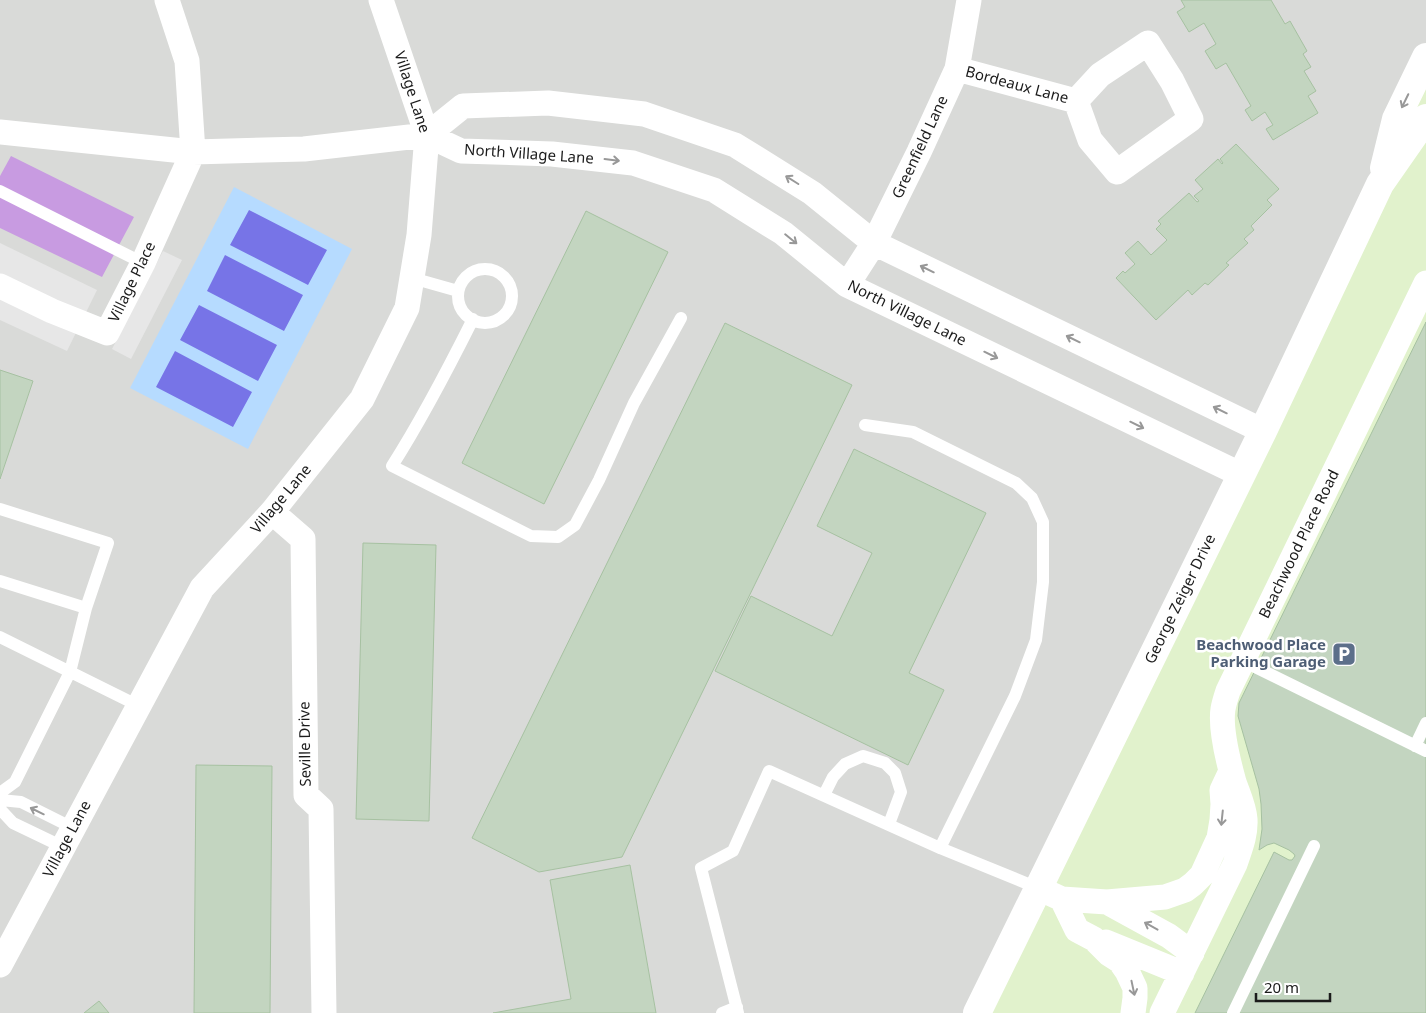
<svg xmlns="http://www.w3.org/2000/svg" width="1426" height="1013" font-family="'Noto Sans',sans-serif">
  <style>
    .residential { fill: #d9dad8 }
    .commercial { fill: #e1f2cc }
    .park { fill: #b6dbff }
    .pitch { fill: #7774e7 }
    .parking { fill: #e7e7e7 }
    .water { fill: #c89be1 }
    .building { fill: #c3d5c0; stroke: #a6c1a1 }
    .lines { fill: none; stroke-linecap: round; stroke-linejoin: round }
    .service { stroke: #fff; stroke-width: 12 }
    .minor { stroke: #fff; stroke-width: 25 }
    .tertiary { stroke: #fff; stroke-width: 28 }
    .oneway { stroke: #989898 }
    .labels { text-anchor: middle; stroke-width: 5; stroke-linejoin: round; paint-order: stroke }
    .street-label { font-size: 15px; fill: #1b1b1b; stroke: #fff }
    .service-label { font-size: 15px; font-weight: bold; fill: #4e5e75; stroke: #fff; text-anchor: end }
  </style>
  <rect width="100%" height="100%" fill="#e0eee1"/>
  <path class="residential" d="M0,0H1426V57L1380,184L977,1013H0Z"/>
  <path class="commercial" d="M1426,57V1013H977Z"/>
  <path class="park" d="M234,187L352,249L248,449L130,388Z"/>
  <path class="pitch" d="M249,210L327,250L308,285L230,245Z
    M225,255L303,295L284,331L207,291Z
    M199,305L277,345L258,381L180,340Z
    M175,351L252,392L233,427L156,387Z"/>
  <path class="parking" d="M0,243L97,290L67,351L0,320Z
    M163,251L182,260L131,359L112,349Z"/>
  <path class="water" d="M11,156L134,217L102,277L0,228V176Z"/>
  <path class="building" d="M1181,0H1271L1285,24L1290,21L1307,51L1303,54L1311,67L1304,71L1316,91L1308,96L1318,113L1273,140L1266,129L1273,125L1265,112L1252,121L1245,110L1251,106L1226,63L1216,69L1205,51L1216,44L1204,23L1189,32L1177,12L1185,7Z
    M1236,144L1279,189L1267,200L1272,205L1251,226L1254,230L1244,239L1248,243L1226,263L1229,265L1208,285L1205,283L1192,295L1188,290L1156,320L1116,278L1123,271L1125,273L1135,264L1125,253L1138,241L1151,255L1167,240L1156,229L1161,224L1158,221L1189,193L1197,202L1199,201L1194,196L1203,189L1195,180L1218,159L1222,164L1223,163L1220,159Z
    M586,211L668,252L544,504L462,463Z
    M1426,322V1013H1195L1274,852L1289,860H1292L1295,856L1294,854L1289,850L1274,843L1267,845L1259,850L1262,829L1261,804L1259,789L1238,716L1239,703Z
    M725,323L852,385L622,857L539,872L472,838Z
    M0,370L33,381L0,479Z
    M854,449L986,513L909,673L944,690L908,765L715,671L751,596L832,636L872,553L817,526Z
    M363,543L436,545L429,821L356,819Z
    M196,765L272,766L270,1013H194Z
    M630,865L656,1013H493L571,999L550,880Z
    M99,1001L109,1013H84Z"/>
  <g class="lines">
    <path class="service" d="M0,191L143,263
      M458 296a27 27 0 1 1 54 0a27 27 0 1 1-54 0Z
      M412,278L458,291
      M473,319C448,369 422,419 392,466L531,536L558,537L575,525L599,480L634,403L681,318
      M865,425L913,432L1016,483L1032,498L1043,522V582L1036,640L1015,696L940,848
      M0,509L108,543L86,608L70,672L15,782L0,793
      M0,581L86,608
      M0,637L139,706
      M1243,661L1426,751
      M1415,746L1426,723
      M824,795L833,777L845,764L863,756L885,763L895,773L901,792L889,824
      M0,800L21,802L73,828
      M0,809L13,823L63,847
      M722,1013L737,1007
      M738,1013L701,868L733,851L769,771L940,848L1038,888
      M1233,1013L1314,846"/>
    <path class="minor" d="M1148,43L1172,81L1191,119L1117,172L1090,140L1076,101L1100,75Z
      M957,69L1076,101
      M0,132L193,152L304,149L427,135
      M427,135L463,106L548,103L644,114L735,145L812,193L874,243L1263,431
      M427,135L461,151L552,154L633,163L714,190L783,233L847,285L1242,475
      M847,285L874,243L919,152L957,69L969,0
      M0,286L52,311L107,333L143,263L193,152L187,61L167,0
      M272,512L303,539L306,795L321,809L324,1013
      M1038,888L1062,899L1107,902L1169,936L1192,953
      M1062,899L1077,930L1094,939L1109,954L1120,961L1127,971L1135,988V998L1133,1013
      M1107,902L1165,897L1185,890L1193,884L1202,875L1219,838L1222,820L1223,804L1222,790L1231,771
      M1106,942L1182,973
      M0,965L202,588L272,512L362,399L407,308L419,235L427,135L381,0
      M1162,1013L1235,864C1240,849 1246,835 1245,819C1244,806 1238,794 1234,782C1229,764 1220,728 1223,709C1224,703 1226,697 1228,691L1426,283"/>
    <path class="tertiary" d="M1384,168L1396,119L1426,57
      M977,1013L1263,431L1380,184L1426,118"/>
  </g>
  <defs><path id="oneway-shaft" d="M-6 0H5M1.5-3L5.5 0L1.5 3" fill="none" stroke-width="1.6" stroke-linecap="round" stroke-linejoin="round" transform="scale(1.25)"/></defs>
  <g class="oneway">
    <use href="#oneway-shaft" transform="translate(1405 101) rotate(116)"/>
    <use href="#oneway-shaft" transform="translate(612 160) rotate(7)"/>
    <use href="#oneway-shaft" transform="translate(792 180) rotate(-148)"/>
    <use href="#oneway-shaft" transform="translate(791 239) rotate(39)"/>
    <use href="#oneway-shaft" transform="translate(927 269) rotate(-154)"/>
    <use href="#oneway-shaft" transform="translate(1073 339) rotate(-154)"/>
    <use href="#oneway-shaft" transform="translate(991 355) rotate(26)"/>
    <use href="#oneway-shaft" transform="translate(1220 410) rotate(-154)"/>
    <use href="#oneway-shaft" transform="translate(1137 425) rotate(26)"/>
    <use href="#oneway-shaft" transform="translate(37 811) rotate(-154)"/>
    <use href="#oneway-shaft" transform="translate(1222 818) rotate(96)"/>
    <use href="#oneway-shaft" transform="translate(1151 926) rotate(-151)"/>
    <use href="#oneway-shaft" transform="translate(1133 988) rotate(78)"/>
  </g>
  <defs>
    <g id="parking-square" transform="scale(1.25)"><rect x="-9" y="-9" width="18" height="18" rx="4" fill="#5c6f8a" stroke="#fff"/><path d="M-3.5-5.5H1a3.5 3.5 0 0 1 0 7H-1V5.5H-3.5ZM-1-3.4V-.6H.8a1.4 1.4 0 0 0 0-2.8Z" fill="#fff"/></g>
  </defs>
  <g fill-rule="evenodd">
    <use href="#parking-square" x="1344" y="654"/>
  </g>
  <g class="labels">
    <g class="street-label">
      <text transform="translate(1017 85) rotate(15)" y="5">Bordeaux Lane</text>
      <text transform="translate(412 92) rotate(72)" y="5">Village Lane</text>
      <text transform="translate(920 147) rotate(-65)" y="5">Greenfield Lane</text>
      <text transform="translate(529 154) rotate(4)" y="5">North Village Lane</text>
      <text transform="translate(132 282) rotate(-64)" y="5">Village Place</text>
      <text transform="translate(907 313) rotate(26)" y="5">North Village Lane</text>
      <text transform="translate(281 499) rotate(-50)" y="5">Village Lane</text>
      <text transform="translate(1299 544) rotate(-64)" y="5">Beachwood Place Road</text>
      <text transform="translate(1180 599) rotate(-64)" y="5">George Zeiger Drive</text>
      <text transform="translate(305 744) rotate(-91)" y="5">Seville Drive</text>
      <text transform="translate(67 839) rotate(-62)" y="5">Village Lane</text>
    </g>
    <g class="service-label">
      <text x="1326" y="650">Beachwood Place<tspan x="1326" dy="17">Parking Garage</tspan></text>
    </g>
  </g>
  <path d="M1256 993v8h74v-8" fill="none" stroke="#1b1b1b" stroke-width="2.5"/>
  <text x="1264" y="993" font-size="15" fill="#1b1b1b" stroke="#ffffff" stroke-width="4" paint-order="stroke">20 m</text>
</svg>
